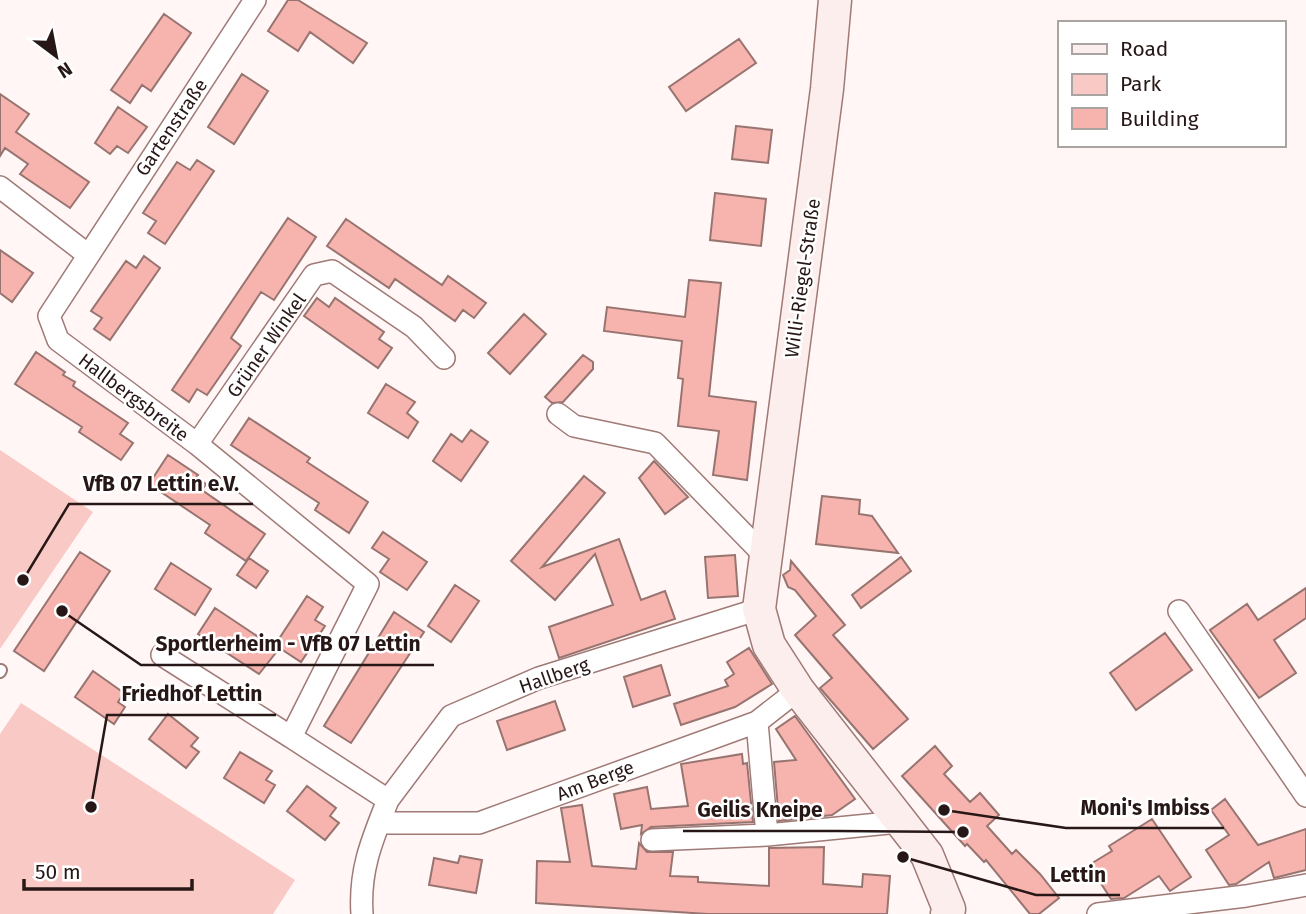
<svg xmlns="http://www.w3.org/2000/svg" width="1306" height="914" font-family="'Fira Sans',sans-serif">
  <style>
    .green { fill: #f9cac5 }
    .building { fill: #f7b4ae; stroke: #987470; stroke-width: 2 }
    .lines { fill: none; stroke-linecap: round; stroke-linejoin: round }
    .lane-casing { stroke: #9f7a76; stroke-width: 14 }
    .street-casing { stroke: #9f7a76; stroke-width: 24 }
    .secondary-casing { stroke: #9f7a76; stroke-width: 35 }
    .lane { stroke: #fff; stroke-width: 10 }
    .street { stroke: #fff; stroke-width: 21 }
    .secondary { stroke: #fceeec; stroke-width: 32 }
    .labels { text-anchor: middle; stroke-width: 5; stroke-linejoin: round; paint-order: stroke }
    .street-label { font-size: 19px; fill: #271817; stroke: #fff }
    .leader { fill: none; stroke: #271817; stroke-width: 2.5 }
    .callout-dot { fill: #271817; stroke: #fff; stroke-width: 2.5 }
    .callout-label { font-size: 21px; text-anchor: middle; font-weight: bold; fill: #271817; stroke: #fff; stroke-width: 5; stroke-linejoin: round; paint-order: stroke }
  </style>
  <rect width="100%" height="100%" fill="#fff6f5"/>
  <path class="green" d="M0,450L93,512L0,649Z
    M21,703L295,880L273,914H0V734Z"/>
  <path class="building" d="M288,0H298L367,43L353,63L310,32L298,51L268,31Z
    M164,14L191,33L151,91L142,85L130,103L111,90Z
    M739,39L756,63L686,111L669,87Z
    M242,74L268,91L234,144L208,127Z
    M0,94L29,114L16,132L89,182L70,208L20,174L28,164L5,148L0,156Z
    M118,107L147,127L128,153L117,146L110,154L95,143Z
    M736,126L772,130L768,163L732,159Z
    M197,160L214,171L165,244L148,233L156,221L143,213L177,162L190,170Z
    M715,193L766,199L761,246L710,240Z
    M288,218L316,237L274,300L261,292L231,338L241,346L207,395L197,389L189,402L172,390Z
    M346,219L442,285L448,276L486,303L474,318L463,310L455,321L395,279L389,288L327,246Z
    M0,250L33,273L12,302L0,293Z
    M144,256L160,268L110,340L94,329L102,318L91,311L126,261L136,268Z
    M689,280L721,283L709,396L756,402L747,480L713,475L719,431L678,426L683,379L678,378L682,341L604,331L607,307L685,317Z
    M317,298L329,307L335,298L384,332L379,339L392,348L378,368L304,316Z
    M524,314L546,334L510,374L488,353Z
    M36,352L65,372L63,375L75,382L73,386L128,423L120,434L133,443L121,460L79,432L82,427L15,384Z
    M583,355L593,362V369L563,402L552,403L545,397Z
    M386,384L415,402L407,413L418,422L408,438L368,413Z
    M249,418L310,458L307,462L368,502L349,533L315,510L319,503L231,445Z
    M471,430L488,442L461,481L433,461L451,434L462,442Z
    M168,455L198,475L196,477L206,484L202,490L265,534L246,561L205,533L210,525L149,484Z
    M654,461L688,497L665,514L639,478Z
    M584,476L605,493L542,567L619,539L641,600L665,591L675,619L559,658L549,627L613,605L595,554L555,600L511,561Z
    M822,496L860,500L859,514L872,516L898,553L816,544Z
    M383,532L427,562L407,590L380,572L389,559L372,548Z
    M80,552L110,571L44,671L14,651Z
    M735,555L738,596L708,598L705,557Z
    M901,557L911,571L861,608L852,595Z
    M249,558L268,571L256,588L237,575Z
    M791,561L845,625L833,635L908,719L873,749L820,688L832,678L795,635L816,616L795,590L788,587L783,575L790,570Z
    M171,563L211,589L195,615L155,589Z
    M455,585L479,601L451,642L428,626Z
    M1306,588V618L1274,640L1296,673L1259,698L1210,630L1247,604L1258,620Z
    M307,596L323,607L315,620L325,626L301,662L275,645Z
    M215,608L278,650L259,674L198,634Z
    M394,612L424,632L351,743L324,726Z
    M1165,633L1192,670L1136,710L1110,673Z
    M749,648L772,684L735,707L681,725L674,704L728,686L725,680L734,674L727,662Z
    M661,665L670,695L633,707L624,677Z
    M93,671L124,693L118,702L125,707L114,724L75,697Z
    M555,701L565,730L507,750L497,721Z
    M168,714L198,738L191,746L199,752L186,768L149,739Z
    M795,716L855,799L832,815L779,821L774,762L796,760L776,729Z
    M935,746L952,766L944,774L970,802L980,793L999,815L987,826L1012,854L1016,850L1040,874L1059,898L1039,914H1030L986,860L984,862L967,844L965,846L902,776Z
    M240,752L272,771L266,780L275,785L264,803L224,778Z
    M742,754L743,764L747,763L753,822L651,827L641,834L642,825L621,829L614,794L647,787L651,809L688,806L681,764Z
    M307,786L336,808L330,816L339,823L325,840L287,811Z
    M1225,799L1258,845L1306,829V870L1274,878L1269,862L1236,884L1229,885L1206,850L1229,835L1211,810Z
    M582,805L592,866L636,869L639,843L647,852H673L670,876L698,877V882L769,886V848L824,847L823,884L862,887L863,874L890,876L887,914H708L536,903L537,861L570,862L561,808Z
    M1152,819L1191,877L1170,891L1159,876L1124,898L1111,899L1089,865L1112,851L1109,846Z
    M460,856L482,860L476,893L429,885L434,858L458,863Z"/>
  <g class="lines">
    <g class="lane-casing">
      <path id="lane" d="M0,672L1,670"/>
    </g>
    <g class="street-casing">
      <path id="street" d="M255,0L49,316L58,340L197,444L368,584L291,737L388,800C372,840 359,870 362,914
        M0,187L87,254
        M558,414L574,426L655,443L765,556
        M197,444L314,275L332,271L414,327L444,358
        M1179,611L1306,796
        M162,655L291,737
        M757,722L767,835
        M388,800L451,716L539,678L759,609
        M379,823H479L757,722L798,690
        M652,840L767,835L899,822
        M1098,914L1246,896L1306,885"/>
    </g>
    <g class="secondary-casing">
      <path id="secondary" d="M835,0L827,89L759,609L769,645L798,690L927,855L949,909L947,914"/>
    </g>
    <use href="#lane" class="lane"/>
    <use href="#street" class="street"/>
    <use href="#secondary" class="secondary"/>
  </g>
  <g class="labels">
    <g class="street-label">
      <text transform="translate(171 127) rotate(-56)" y="7">Gartenstraße</text>
      <text transform="translate(802 278) rotate(-82)" y="7">Willi-Riegel-Straße</text>
      <text transform="translate(266 345) rotate(-55)" y="7">Grüner Winkel</text>
      <text transform="translate(134 397) rotate(37)" y="7">Hallbergsbreite</text>
      <text transform="translate(554 675) rotate(-19)" y="7">Hallberg</text>
      <text transform="translate(595 780) rotate(-21)" y="7">Am Berge</text>
    </g>
  </g>
  <path class="leader" d="M23 580L69 504H253M62 611L141 665H434M91 807L107 715H276M944 810L1066 828H1224M963 832L837 831H683M903 857L1036 895H1120"/>
  <g class="callout-dot">
    <circle cx="23" cy="580" r="7"/>
    <circle cx="62" cy="611" r="7"/>
    <circle cx="91" cy="807" r="7"/>
    <circle cx="944" cy="810" r="7"/>
    <circle cx="963" cy="832" r="7"/>
    <circle cx="903" cy="857" r="7"/>
  </g>
  <g class="callout-label">
    <text x="161" y="491">VfB 07 Lettin e.V.</text>
    <text x="288" y="651">Sportlerheim - VfB 07 Lettin</text>
    <text x="192" y="701">Friedhof Lettin</text>
    <text x="1145" y="815">Moni's Imbiss</text>
    <text x="760" y="817">Geilis Kneipe</text>
    <text x="1078" y="882">Lettin</text>
  </g>
  <rect x="1058" y="21" width="228" height="126" fill="#ffffff" stroke="#a9a3a2" stroke-width="2"/>
  <rect x="1072" y="44" width="35" height="10" fill="#fceeec" stroke="#a9a3a2" stroke-width="2"/>
  <text x="1120" y="56" font-size="21" fill="#271817">Road</text>
  <rect x="1072" y="74" width="35" height="21" fill="#f9cac5" stroke="#a9a3a2" stroke-width="2"/>
  <text x="1120" y="91" font-size="21" fill="#271817">Park</text>
  <rect x="1072" y="108" width="35" height="21" fill="#f7b4ae" stroke="#a9a3a2" stroke-width="2"/>
  <text x="1120" y="126" font-size="21" fill="#271817">Building</text>
  <g transform="translate(56 56) rotate(148)" stroke="#ffffff" stroke-width="5" paint-order="stroke">
  <path d="M0-5L12 26L0 18L-12 26Z" fill="#271817"/>
  <text y="-10" font-size="19" font-weight="bold" text-anchor="middle" fill="#271817">N</text>
  </g>
  <path d="M24 879v10h168v-10" fill="none" stroke="#271817" stroke-width="3.5"/>
  <text x="35" y="879" font-size="21" fill="#271817" stroke="#ffffff" stroke-width="5" paint-order="stroke">50 m</text>
</svg>
